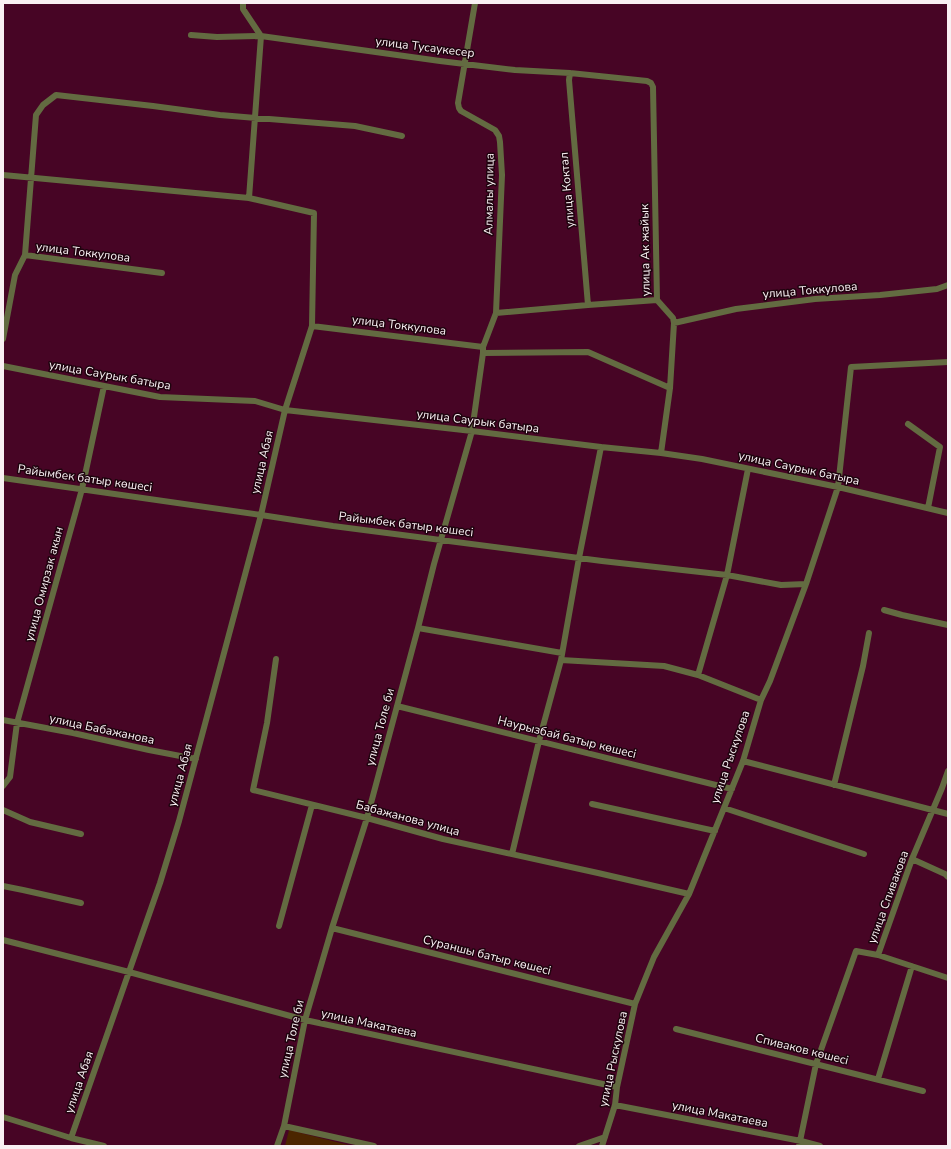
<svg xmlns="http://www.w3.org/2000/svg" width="951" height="1149" font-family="'Nunito Sans',sans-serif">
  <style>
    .green { fill: #4b2500 }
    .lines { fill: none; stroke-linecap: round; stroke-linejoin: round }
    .minor { stroke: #636b41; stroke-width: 6 }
    .labels { text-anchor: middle; stroke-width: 3; stroke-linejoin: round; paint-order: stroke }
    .street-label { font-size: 12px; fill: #f9f0f3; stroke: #1e040e }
  </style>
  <rect width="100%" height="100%" fill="#470525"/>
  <path class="green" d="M289,1130L352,1146H285Z"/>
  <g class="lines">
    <path class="minor" d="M191,35L217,37L261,36L440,61L515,70L570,73L647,81L651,83L653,87L657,300L673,318L674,323L670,388L661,453
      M570,73L569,80L588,305
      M3,175L249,198
      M25,255L162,273
      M496,313L588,305L657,300
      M674,323L736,309L815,299L880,295L937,289L948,285
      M312,326L483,347
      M3,339L15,275L25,255L36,115L43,105L56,95L153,106L220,115L355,126L402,136
      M483,353L588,352L670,388
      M3,366L160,397L255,401L285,410L472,431L601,447L661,453L702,459L838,487L948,513
      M908,424L940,447L928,508
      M3,478L261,515L333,526L602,561L727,575L781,585L806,584
      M884,610L902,615L948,625
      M418,628L562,653
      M276,659L267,723L253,790L367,818L443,839L598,873L689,894
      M561,660L664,666L698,675L761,700
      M698,675L727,575L748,469
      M397,706L732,789
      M3,720L73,733L149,750L196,759
      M743,761L948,814
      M834,785L863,666L869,633
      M3,786L10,777L17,723L82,489L104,386
      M592,804L715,831
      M724,808L864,854
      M3,810L30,822L81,834
      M512,854L539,741L561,660L579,558L601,447
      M912,859L945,874L948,877
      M3,886L23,890L81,903
      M279,926L312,805
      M332,928L635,1004
      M3,940L129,972L305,1020L617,1087
      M878,955L948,978
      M676,1029L923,1091
      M878,1079L912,966
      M615,1105L801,1141L820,1146
      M3,1117L71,1138L104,1146
      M284,1126L374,1146
      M71,1138L160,883L179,821L261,515L285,410L312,326L314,213L249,198L261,36L243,9V3
      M277,1146L284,1126L305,1020L332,928L367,818L418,628L434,564L472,431L483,353V347L496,313L502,175L500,142L499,136L495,130L461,111L459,108L458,103L475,3
      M579,1146L605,1137
      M602,1146L615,1105L617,1087L635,1004L654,957L689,894L743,761L761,700L770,681L806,584L838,487L851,367L948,362
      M799,1146L816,1064L856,951L878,955L912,859L942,788L948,771"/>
  </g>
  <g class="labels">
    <g class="street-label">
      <text transform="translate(425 47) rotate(7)" y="4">улица Тусаукесер</text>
      <text transform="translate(567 190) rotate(-95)" y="4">улица Коктал</text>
      <text transform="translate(489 194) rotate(-89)" y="4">Алмалы улица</text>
      <text transform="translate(645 250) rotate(-91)" y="4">улица Ак жайык</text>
      <text transform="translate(83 252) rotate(7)" y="4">улица Токкулова</text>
      <text transform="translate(810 290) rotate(-5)" y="4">улица Токкулова</text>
      <text transform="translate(399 325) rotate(7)" y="4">улица Токкулова</text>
      <text transform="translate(110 375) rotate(10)" y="4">улица Саурык батыра</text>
      <text transform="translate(478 421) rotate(7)" y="4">улица Саурык батыра</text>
      <text transform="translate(262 462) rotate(-77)" y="4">улица Абая</text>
      <text transform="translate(799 468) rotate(12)" y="4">улица Саурык батыра</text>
      <text transform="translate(85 478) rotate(8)" y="4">Райымбек батыр көшесі</text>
      <text transform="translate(406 524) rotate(7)" y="4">Райымбек батыр көшесі</text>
      <text transform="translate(44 584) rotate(-75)" y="4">улица Омирзак акын</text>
      <text transform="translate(380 727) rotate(-75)" y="4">улица Толе би</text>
      <text transform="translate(102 729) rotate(12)" y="4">улица Бабажанова</text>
      <text transform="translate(567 737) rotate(14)" y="4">Наурызбай батыр көшесі</text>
      <text transform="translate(730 757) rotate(-71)" y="4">улица Рыскулова</text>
      <text transform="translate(180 775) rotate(-75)" y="4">улица Абая</text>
      <text transform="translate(408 818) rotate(15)" y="4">Бабажанова улица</text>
      <text transform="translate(888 897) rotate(-70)" y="4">улица Спивакова</text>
      <text transform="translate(487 955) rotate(14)" y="4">Сураншы батыр көшесі</text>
      <text transform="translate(369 1023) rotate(12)" y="4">улица Макатаева</text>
      <text transform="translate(291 1039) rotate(-77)" y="4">улица Толе би</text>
      <text transform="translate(802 1049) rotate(14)" y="4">Спиваков көшесі</text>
      <text transform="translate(613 1059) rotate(-78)" y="4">улица Рыскулова</text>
      <text transform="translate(79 1082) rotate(-71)" y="4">улица Абая</text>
      <text transform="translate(720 1114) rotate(11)" y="4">улица Макатаева</text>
    </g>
  </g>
  <rect width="951" height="1149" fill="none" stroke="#f9f0f3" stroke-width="8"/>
</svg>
